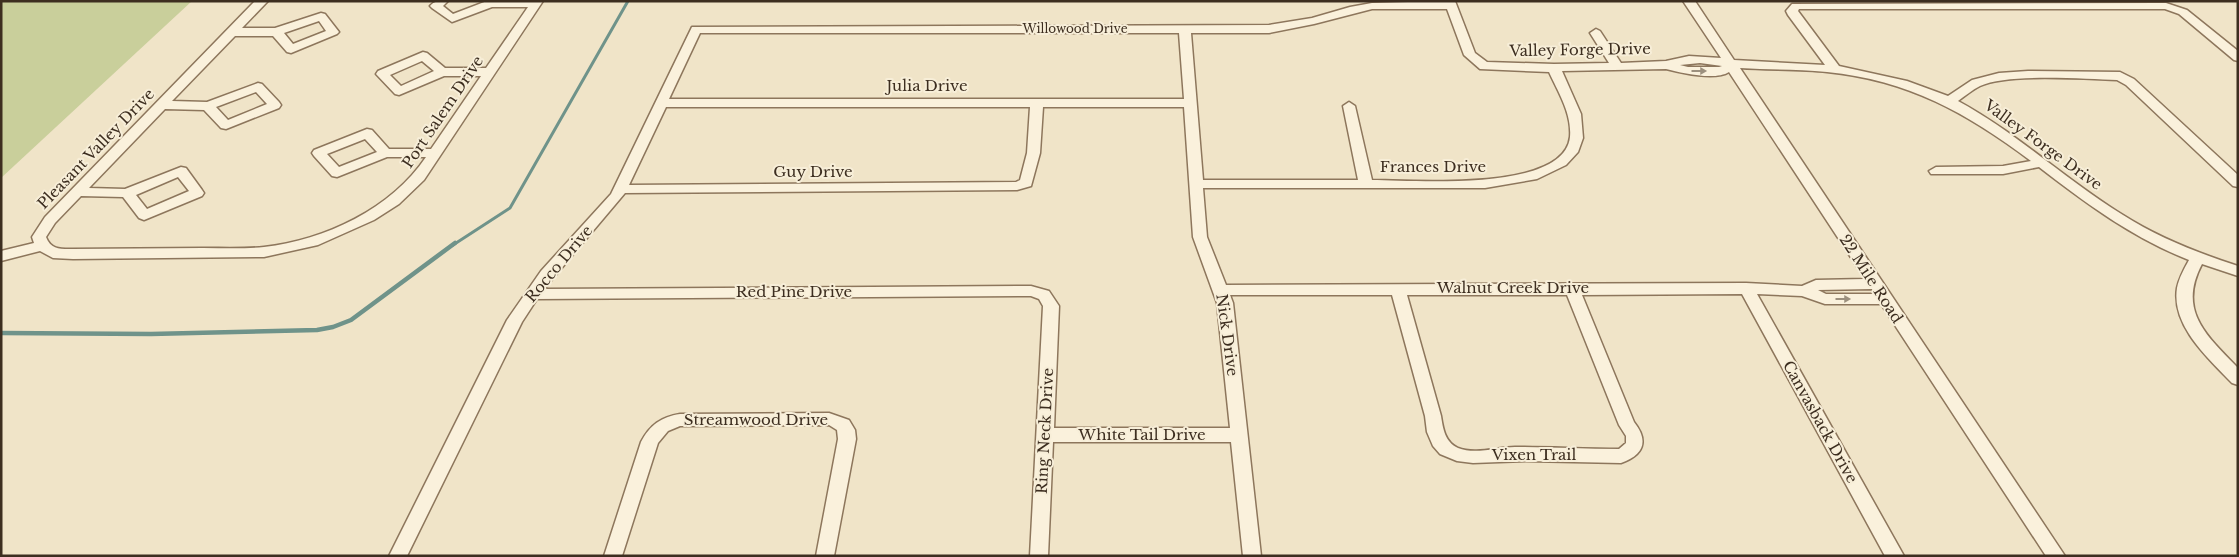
<svg xmlns="http://www.w3.org/2000/svg" width="2239" height="557" font-family="'Libre Baskerville',serif">
  <style>
    .green { fill: #c9cf9b }
    .lines { fill: none; stroke-linecap: round; stroke-linejoin: round }
    .stream-far1 { stroke: #6f938a; stroke-width: 3 }
    .stream { stroke: #6f938a; stroke-width: 4.5 }
    .minor-casing { stroke: #8d765c; stroke-width: 3 }
    .minor { fill: #faf1dc; fill-rule: evenodd }
    .oneway { fill: #9c907e }
    .labels { text-anchor: middle; stroke-width: 4; stroke-linejoin: round; paint-order: stroke }
    .far-street-label { font-size: 12px; fill: #3d2e20; stroke: #f7eed8 }
    .street-label { font-size: 15px; fill: #3d2e20; stroke: #f7eed8 }
  </style>
  <rect width="100%" height="100%" fill="#f0e4c8"/>
  <path class="green" d="M1,1H192L1,178Z"/>
  <g class="lines">
    <path class="stream-far1" d="M453,245L510,208L628,1"/>
    <path class="stream" d="M1,333L151,334L317,330L333,327L351,320L455,243"/>
    <g class="minor-casing">
      <path id="minor" d="M255,1H268L242,28H275L321,13L325,14L339,32L337,34L291,53L287,52L273,36H235L172,101L207,102L258,83L262,84L279,102L281,105L279,108L226,129L221,128L204,110L165,109L89,188L125,189L181,167L186,168L202,190L204,193L202,196L144,220L139,218L123,197L81,196L55,223L46,237C51,250 61,249 73,249C116,249 160,248 203,248C223,248 244,249 264,247C325,240 391,209 426,157H387L337,177L332,176L314,156L312,153L314,150L367,129L372,130L389,149H431L481,76H444L399,95L395,94L376,74L378,71L423,52L427,53L445,68H486L528,7H492L452,22L432,8L430,6C435,0 441,1 448,1L443,6L453,14L487,1H543L424,180L399,204L374,220L318,245L264,257L73,259L53,258L40,251L1,261V251L34,243L32,237L45,217ZM319,21L326,31L293,44L284,33ZM422,61L434,71L401,86L390,75ZM256,92L267,104L228,120L216,107ZM365,139L377,152L339,167L327,154ZM178,177L189,191L147,209L136,195Z
        M1443,1H1455L1475,53L1487,62L1554,64L1609,63L1590,33L1596,29L1600,31L1621,63L1666,61L1689,56L1721,58L1683,1H1695L1734,60L1825,65L1788,15L1786,11L1792,4L2166,3L2187,10L2238,51V61L2234,60L2179,14L2165,9H1799L1798,11L1839,66L1907,81L1948,96L1972,80L1999,73L2028,71L2120,72L2134,79L2238,175V187L2233,186L2126,85L2117,80C2085,79 2007,73 1980,86C1972,90 1965,96 1958,101C2017,133 2066,180 2123,215C2159,238 2198,253 2238,266V276L2202,264C2177,311 2207,336 2238,368V385L2232,383C2209,359 2171,326 2177,288C2179,278 2184,269 2189,260C2133,238 2087,204 2039,167L2003,174H1931L1929,171L1936,167L2003,166L2031,161C1967,113 1908,80 1827,72C1798,69 1769,70 1740,68L2065,556H2046L1881,304H1825L1802,296L1757,294L1904,556H1885L1742,294L1582,295L1634,422C1649,441 1644,455 1621,463L1526,461L1473,463L1457,461L1440,454L1433,446L1427,432L1425,416L1392,295H1230L1233,303L1261,556H1243L1231,442H1053L1048,556H1030L1043,306L1039,299L1031,296L537,299L522,322L407,556H389L507,320L541,271L611,194L692,27L1269,25L1312,18L1350,7L1372,3ZM1372,9H1447L1464,55L1480,69L1549,72C1558,92 1572,113 1570,137C1564,193 1412,180 1372,180L1355,106L1349,102L1343,106L1358,180H1203L1191,33H1269L1314,24ZM700,33H1179L1184,99H669ZM1700,63L1722,66L1719,67H1688L1680,65ZM1666,69C1682,73 1715,81 1729,72L1865,279L1816,280L1802,286L1746,283L1226,285L1207,237L1203,188H1485L1537,179L1566,165L1578,152L1583,138L1581,114L1562,71ZM666,107H1030L1027,153L1020,180L1016,182L629,185ZM1043,107H1184L1193,237L1217,303L1230,428H1054L1059,306L1049,291L1031,286L544,289L625,193L1017,190L1031,186L1040,153ZM1872,289L1874,294H1826L1818,290ZM1407,295H1567L1619,425L1626,436V443L1619,449C1584,449 1550,447 1515,447C1498,447 1475,455 1458,448C1445,442 1443,429 1441,416Z
        M829,413L849,420L855,430L856,439L834,556H816L838,439L837,430L829,425L680,426L668,431L658,443L622,556H604L641,442C650,425 661,417 680,414Z"/>
    </g>
    <use href="#minor" class="minor"/>
  </g>
  <defs><path id="oneway-solid" d="M-6-.8H1V-3.2L6.5 0L1 3.2V.8H-6Z" transform="scale(1.25)"/></defs>
  <g class="oneway">
    <use href="#oneway-solid" transform="translate(1699 71)"/>
    <use href="#oneway-solid" transform="translate(1843 299)"/>
  </g>
  <g class="labels">
    <g class="far-street-label">
      <text x="1075" y="33">Willowood Drive</text>
    </g>
    <g class="street-label">
      <text transform="translate(1580 50) rotate(-1)" y="5">Valley Forge Drive</text>
      <text x="927" y="91">Julia Drive</text>
      <text transform="translate(443 112) rotate(-56)" y="5">Port Salem Drive</text>
      <text transform="translate(2043 145) rotate(36)" y="5">Valley Forge Drive</text>
      <text transform="translate(96 149) rotate(-46)" y="5">Pleasant Valley Drive</text>
      <text x="1433" y="172">Frances Drive</text>
      <text x="813" y="177">Guy Drive</text>
      <text transform="translate(559 264) rotate(-50)" y="5">Rocco Drive</text>
      <text transform="translate(1871 279) rotate(57)" y="5">22 Mile Road</text>
      <text x="1513" y="293">Walnut Creek Drive</text>
      <text x="794" y="297">Red Pine Drive</text>
      <text transform="translate(1227 335) rotate(82)" y="5">Nick Drive</text>
      <text x="756" y="425">Streamwood Drive</text>
      <text transform="translate(1820 422) rotate(61)" y="5">Canvasback Drive</text>
      <text transform="translate(1045 431) rotate(-87)" y="5">Ring Neck Drive</text>
      <text x="1142" y="440">White Tail Drive</text>
      <text x="1534" y="460">Vixen Trail</text>
    </g>
  </g>
  <rect width="2239" height="557" fill="none" stroke="#3d2e20" stroke-width="5"/>
</svg>
